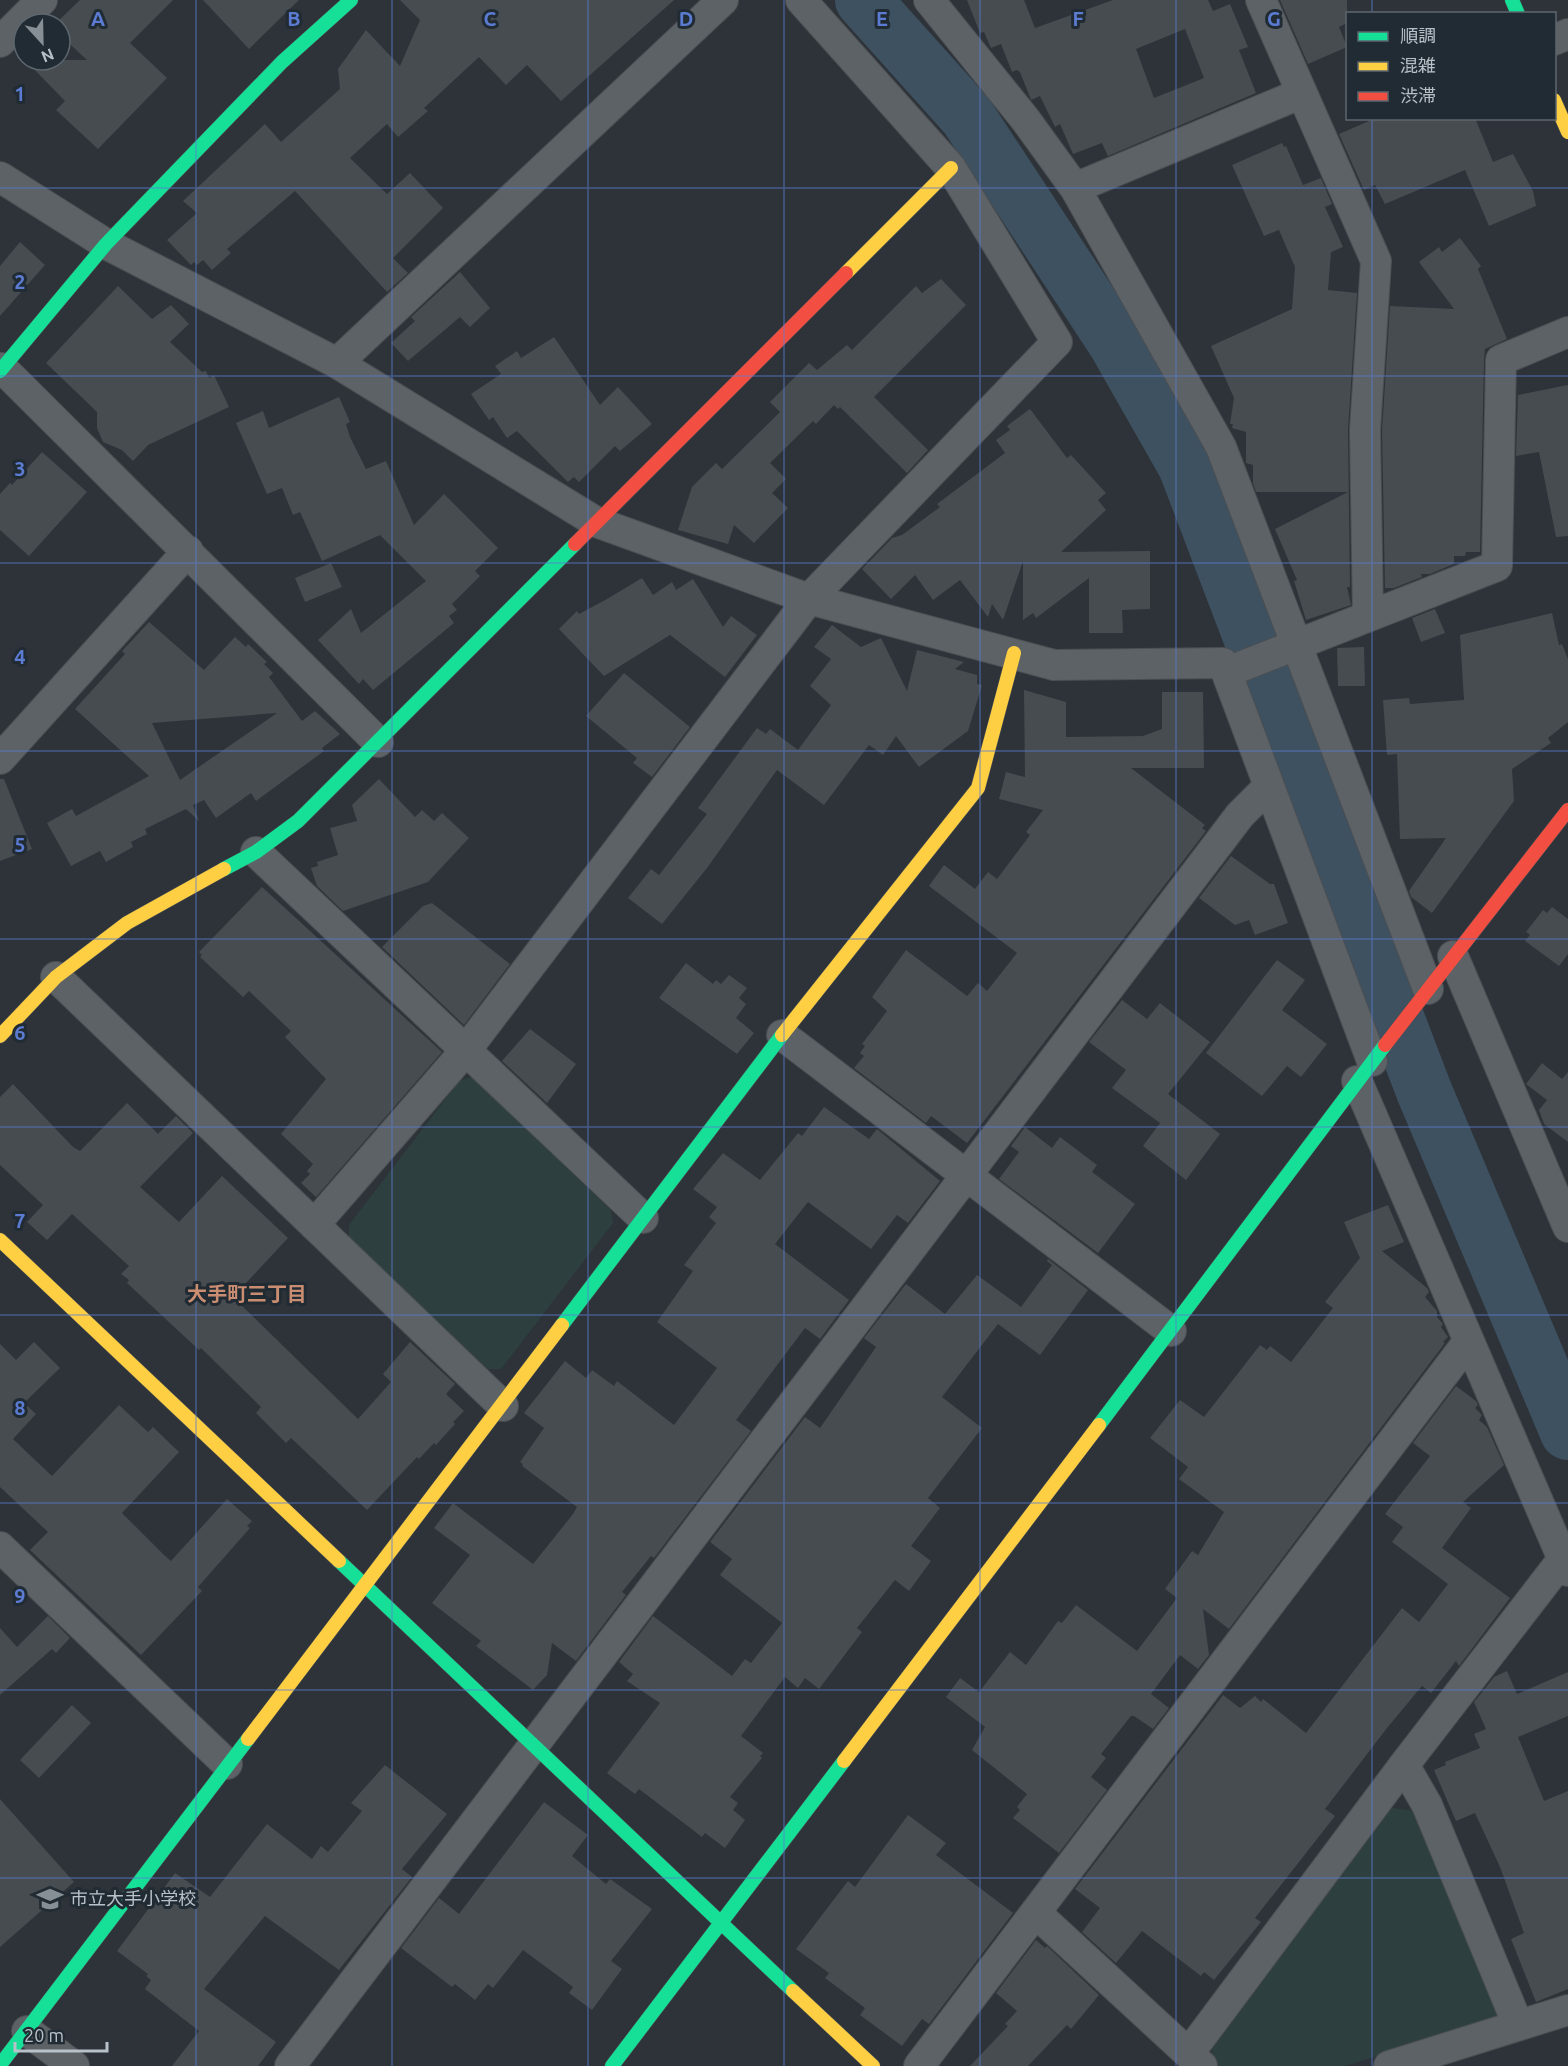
<svg xmlns="http://www.w3.org/2000/svg" width="1568" height="2066" font-family="Ubuntu,'Noto Sans JP',sans-serif">
  <style>
    .green { fill: #2d403f }
    .lines { fill: none; stroke-linecap: round; stroke-linejoin: round }
    .river { stroke: #3e5160; stroke-width: 56 }
    .building { fill: #464c50; fill-rule: evenodd }
    .street-casing { stroke: #4b4f53; stroke-width: 32 }
    .fast-casing { stroke: #4b4f53; stroke-width: 15 }
    .slow-casing { stroke: #4b4f53; stroke-width: 15 }
    .jam-casing { stroke: #4b4f53; stroke-width: 15 }
    .street { stroke: #5d6266; stroke-width: 30 }
    .fast { stroke: #16e098; stroke-width: 14 }
    .slow { stroke: #ffcf43; stroke-width: 14 }
    .jam { stroke: #f24e42; stroke-width: 14 }
    .grid { fill: none; stroke: #5b7cd2; stroke-width: 1.5; stroke-opacity: 0.55 }
    .labels { text-anchor: middle; stroke-width: 6; stroke-linejoin: round; paint-order: stroke }
    .poi-label { font-size: 18px; fill: #b8c0c8; stroke: #212b33; text-anchor: start }
    .neighbourhood-label { font-size: 20px; font-weight: bold; fill: #ca8d72; stroke: #212b33 }
    .grid-label { font-size: 20px; text-anchor: middle; font-weight: bold; fill: #5b7cd2; stroke: #212b33; stroke-width: 6; stroke-linejoin: round; paint-order: stroke }
  </style>
  <rect width="100%" height="100%" fill="#2d3338"/>
  <path class="green" d="M473,1077L611,1210L613,1223L501,1369H488L349,1238V1225L460,1080Z
    M1392,1808L1415,1811L1500,2009L1493,2021L1345,2066H1218L1212,2060V2047Z"/>
  <g class="lines">
    <path class="river" d="M863,0L967,116L1116,343L1186,466L1424,1091L1568,1432"/>
  </g>
  <path class="building" d="M80,0H173L130,43L167,78L98,149L56,110L65,101L25,60H87L60,35V24H55Z
    M203,0H299L249,49Z
    M400,0H674L561,101L527,65L506,85L479,57L424,108L428,111L398,137L387,124L350,158L387,194L410,173L443,208L393,258L408,273L387,292L295,191L227,249L231,253L212,270L203,260L197,265L194,262L191,265L167,240L197,213L183,201L265,124L281,142L340,89L338,69L366,30L400,66L420,20Z
    M967,0H1024L1035,28L1113,0H1208L1213,11L1230,4L1248,47L1239,50L1256,93L1108,156L1102,143L1073,154L1060,124L1055,127L1040,96L1031,100L1020,72L1017,70L1012,72L1001,44L991,48L984,32L980,33ZM1185,29L1204,78L1154,98L1136,49Z
    M1280,0H1347V23L1339,27L1347,47L1308,64Z
    M1376,118H1475L1493,162L1513,154L1533,191L1536,206L1489,226L1465,170L1385,204L1375,185L1364,190L1339,134Z
    M1282,143L1284,147L1286,146L1303,185L1321,178L1332,204L1325,207L1343,247L1331,252L1328,290L1357,293L1348,430L1350,587H1347L1351,605L1306,620L1294,581L1297,580L1275,529L1348,492H1256L1253,483V465L1246,463V432L1232,428L1233,424H1230L1234,398L1211,346L1292,309L1295,267L1279,230L1264,236L1232,165Z
    M1460,238L1481,266L1478,269L1507,339L1485,349L1484,360L1480,552H1466L1465,556H1454V564L1430,574H1421L1422,577L1394,588H1385L1382,430L1390,306L1454,309L1419,262L1439,247L1442,252Z
    M20,242L45,265L0,316V266Z
    M460,272L490,308L470,327L460,317L408,361L391,343L415,321L411,317Z
    M941,279L966,305L874,397L928,450L907,473L840,407L838,409L834,405L816,424L813,421L770,463L786,479L772,493L788,508L754,543L734,525L728,544L678,530L692,487L716,463L722,469L780,412L770,402L809,363L817,370L847,345L852,350L916,286L922,293Z
    M118,286L152,319L171,305L189,324L170,342L202,372L206,371L209,378L214,375L229,407L148,445L133,461L122,450L103,442L97,428V412L46,363Z
    M554,337L600,405L618,387L652,424L620,451L615,446L579,482L574,477L568,482L517,431L507,438L493,417L489,420L471,394L501,374L495,366L517,351L521,358Z
    M1568,385V536L1556,537L1539,452L1516,456L1518,395Z
    M339,397L350,422L346,424L350,437L366,469L386,461L414,525L444,494L498,548L475,571L480,576L452,604L457,610L449,616L454,623L373,690L363,679L359,684L318,640L351,609L361,633L426,581L380,535L322,561L300,512L293,515L282,488L267,494L236,423L263,411L269,428Z
    M1030,409L1067,458L1071,455L1106,493L1098,500L1106,510L1061,552L1150,551V609L1122,610L1123,633H1089V578L1036,618L1033,613L1023,620V561L1003,620L992,604L988,617L960,580L933,600L915,575L891,599L862,569L892,538L902,535L940,507L937,504L1005,453L996,440L1010,430L1007,426Z
    M42,452L87,492L29,556L0,530V494L10,483L12,485Z
    M331,563L342,587L305,602L295,578Z
    M642,578L653,595L672,582L676,590L693,579L723,627L731,616L757,635L725,677L670,635L604,676L559,629L577,611L579,614L607,599Z
    M1435,609L1445,633L1421,642L1412,618Z
    M1552,613L1559,645L1562,644L1568,659V722L1548,738L1551,743L1512,769L1514,801L1432,913L1411,897L1409,891L1446,838L1400,839L1397,754L1387,755L1383,700L1409,698L1410,704L1464,700L1460,635Z
    M149,622L204,670L235,637L246,647L248,644L267,662L264,664L273,673L269,677L302,721L315,711L340,734L322,748L324,751L256,801L251,793L216,818L204,800L193,805L199,821L186,809L145,829L147,834L131,842L133,847L106,862L100,851L71,866L47,823L72,809L76,816L149,776L75,709L125,654L122,651ZM277,713L180,780L152,723Z
    M832,625L861,647L881,638L907,691L917,650L964,662L955,669L977,675V684L982,685L968,731L919,767L896,736L883,755L869,745L824,805L777,770L707,868L662,924L628,898L651,869L659,875L707,814L698,808L757,728L766,734L770,729L798,750L831,705L810,686L831,659L814,647Z
    M1364,647L1365,686H1338L1337,648Z
    M624,673L690,727L652,777L633,763L637,758L586,716Z
    M1024,690L1066,702V737L1143,736L1162,729V692H1203L1204,768H1131L1205,825L1202,828L1206,831L967,1143L931,1116L926,1123L854,1068L864,1056L860,1053L865,1046L862,1044L887,1011L872,997L906,950L967,996L978,983L987,991L1017,953L929,886L944,865L975,889L988,872L997,879L1030,835L1026,832L1043,810L999,799L1006,772L1025,777Z
    M0,779H4L32,849L0,861Z
    M379,779L415,817L422,810L434,821L442,813L469,838L428,882L343,911L317,886L311,868L318,866L317,862L338,855L330,828L357,821L352,805Z
    M1231,856L1270,884H1274L1288,923L1255,935L1249,920L1235,925L1199,898Z
    M262,887L442,1052L316,1197L301,1183L310,1174L307,1171L313,1164L281,1134L326,1079L285,1037L291,1031L249,991L243,997L200,957L202,955L199,952Z
    M432,903L510,964L464,1025L382,947L423,906Z
    M1552,907L1568,919V954L1559,966L1525,941L1530,935L1526,932L1543,910L1547,913Z
    M1277,960L1305,980L1282,1010L1327,1044L1301,1077L1287,1066L1262,1096L1206,1053Z
    M686,963L713,984L716,980L721,984L729,975L747,988L739,998L746,1004L736,1018L754,1033L737,1054L659,998Z
    M1122,1000L1147,1019L1160,1003L1210,1042L1168,1094L1220,1134L1186,1180L1143,1146L1160,1123L1112,1088L1126,1070L1089,1042Z
    M530,1029L576,1064L547,1103L502,1061Z
    M1542,1063L1562,1079L1568,1072V1142L1544,1124L1539,1110L1547,1100L1526,1084Z
    M13,1084L73,1147L80,1151L127,1103L158,1134L176,1116L193,1133L140,1187L179,1222L222,1176L288,1238L233,1297L358,1419L391,1382L383,1374L410,1342L455,1384L446,1394L464,1411L453,1422L455,1424L436,1445L434,1443L419,1459L417,1457L367,1510L291,1438L286,1443L256,1413L261,1407L201,1348L199,1350L127,1283L129,1280L121,1274L129,1266L72,1214L47,1240L27,1222L43,1205L0,1165V1097Z
    M824,1107L869,1139L877,1129L940,1181L908,1223L897,1215L871,1249L808,1202L775,1244L849,1300L820,1339L805,1328L736,1420L751,1431L654,1558L651,1556L622,1592L626,1595L576,1661L552,1643L547,1675L533,1690L476,1646L481,1641L432,1603L470,1555L434,1528L453,1503L533,1564L573,1514L577,1507L522,1466L523,1464L520,1462L544,1428L524,1413L565,1361L586,1378L592,1370L614,1386L617,1381L674,1425L717,1368L657,1322L693,1271L684,1265L716,1223L709,1217L717,1207L693,1189L723,1153L760,1180L798,1133L802,1136Z
    M1025,1127L1052,1148L1060,1137L1097,1165L1092,1172L1135,1204L1098,1253L999,1179L1019,1152L1011,1146Z
    M1388,1205L1404,1242L1382,1251L1427,1288L1429,1292L1425,1297L1437,1311V1317L1443,1324L1441,1327L1448,1337L1443,1342L1445,1343L1229,1629L1203,1609L1209,1655L1198,1669L1180,1655L1151,1694L1169,1708L1153,1729L1134,1716H1131L1101,1754L1106,1758L1091,1777L1107,1790L1059,1853L1013,1818L1020,1810L1017,1807L1027,1794L972,1750L985,1727L946,1697L960,1678L979,1692L1010,1652L1026,1665L1058,1621L1062,1623L1076,1605L1137,1651L1177,1598L1165,1589L1192,1551L1198,1555L1224,1512L1179,1479L1188,1467L1150,1438L1180,1400L1204,1417L1260,1345L1267,1350L1270,1346L1291,1362L1333,1308L1325,1302L1360,1258L1344,1222Z
    M1048,1259L1088,1290L1040,1355L998,1324L942,1397L982,1428L928,1498L940,1508L911,1546L931,1561L909,1591L895,1580L857,1628L862,1632L819,1689L805,1678L798,1688L785,1677L741,1736L763,1753L760,1756L762,1758L730,1797L738,1803L733,1810L745,1820L725,1848L705,1833L702,1837L639,1789L635,1794L607,1773L660,1703L627,1681L633,1674L619,1662L653,1616L732,1676L745,1659L751,1663L782,1623L720,1575L732,1559L710,1542L805,1417L820,1428L876,1347L864,1338L906,1284L945,1314L977,1275L1021,1307L1052,1265L1047,1261Z
    M34,1342L60,1368L24,1403L36,1414L13,1439L52,1476L119,1405L148,1432L153,1427L179,1452L122,1513L163,1554L171,1561L227,1499L252,1521L247,1526L250,1528L198,1587L202,1591L141,1655L30,1550L48,1532L0,1487V1344L16,1360Z
    M1456,1386L1476,1401L1478,1405L1475,1408L1482,1415L1479,1420L1487,1427L1504,1465L1463,1502L1471,1508L1442,1548L1510,1598L1459,1666L1456,1661L1431,1693L1422,1686L1387,1728L1325,1809L1335,1816L1255,1918L1261,1922L1214,1980L1204,1972L1201,1976L1142,1931L1116,1963L1082,1932L1100,1908L1075,1889L1223,1695L1240,1708L1255,1696L1261,1702L1263,1699L1306,1733L1402,1608L1419,1622L1448,1584L1392,1542L1403,1527L1385,1514L1430,1456L1413,1443Z
    M48,1616L70,1638L56,1653L52,1649L0,1695V1628L17,1647Z
    M1507,1671L1517,1694L1568,1672V1716L1518,1737L1544,1801L1568,1791V1989L1536,2002L1511,1939L1524,1933L1500,1867L1475,1813L1456,1821L1434,1770L1446,1765L1445,1762L1480,1748L1474,1734L1486,1729L1474,1702L1494,1677Z
    M72,1705L91,1723L39,1778L20,1760Z
    M385,1765L447,1814L402,1869L412,1877L339,1970L265,1916L204,1989L276,2042L258,2066H172L199,2031L145,1989L151,1980L146,1976L148,1974L117,1951L175,1873L210,1897L267,1824L312,1859L321,1846L328,1852L362,1811L351,1803Z
    M0,1799L74,1882L0,1947Z
    M544,1802L588,1835L572,1856L606,1884L610,1879L652,1909L611,1961L622,1969L592,2010L569,1993L573,1987L523,1950L493,1988L488,1984L475,2000L455,1984L452,1987L401,1948L439,1898L459,1914Z
    M908,1815L946,1843L936,1855L1013,1913L929,2024L922,2019L902,2046L860,2015L865,2008L825,1978L829,1973L796,1949L848,1881L855,1887Z
    M1036,1940L1045,1948L1047,1946L1099,1995L1071,2029L1067,2025L1028,2066H970L1008,2026L1005,2024L1017,2011L996,1993Z"/>
  <g class="lines">
    <g class="street-casing">
      <path id="street" d="M929,0L1025,119L1075,188L1221,447L1428,989
        M1261,0L1376,261L1365,430L1368,616
        M1554,40L1568,34
        M0,42L42,0
        M0,177L106,244L337,363L596,522L809,599L1054,665L1223,663L1372,1061
        M1075,188L1302,93
        M337,363L723,0
        M2,368L378,742
        M1227,672L1497,566L1501,360L1568,332
        M0,759L188,551
        M256,852L643,1218
        M1453,956L1568,1227
        M56,977L503,1406
        M782,1035L1171,1331
        M1357,1081L1568,1571
        M314,1225L466,1050L809,599L1057,342L951,168L801,0
        M0,1547L227,1764
        M1404,1765L1427,1805L1518,2025
        M1036,1913L1202,2066
        M27,2031L74,2066
        M1189,2053L1404,1765L1563,1559
        M290,2066L1240,815L1269,786
        M919,2066L1468,1342
        M1389,2066L1568,2010"/>
    </g>
    <g class="fast-casing">
      <path id="fast" d="M1512,0L1518,14
        M0,371L106,244L282,62L351,0
        M224,869L256,852L298,821L575,544
        M562,1325L782,1035
        M1099,1425L1385,1045
        M339,1561L793,1991
        M0,2065L248,1739
        M612,2066L844,1761"/>
    </g>
    <g class="slow-casing">
      <path id="slow" d="M1554,100L1568,132
        M846,273L951,168
        M782,1035L978,788L1014,653
        M0,1036L56,977L127,923L224,869
        M0,1240L339,1561
        M248,1739L562,1325
        M844,1761L1099,1425
        M793,1991L873,2066"/>
    </g>
    <g class="jam-casing">
      <path id="jam" d="M575,544L846,273
        M1385,1045L1568,810"/>
    </g>
    <use href="#street" class="street"/>
    <use href="#fast" class="fast"/>
    <use href="#slow" class="slow"/>
    <use href="#jam" class="jam"/>
  </g>
  <path class="grid" d="M196,0V2066M392,0V2066M588,0V2066M784,0V2066M980,0V2066M1176,0V2066M1372,0V14M1372,118V2066M0,188H1568M0,376H1568M0,563H1568M0,751H1568M0,939H1568M0,1127H1568M0,1315H1568M0,1503H1568M0,1690H1568M0,1878H1568"/>
  <defs>
    <g id="school-bare" transform="scale(2.07)"><path d="M0-5L7-2L0 1L-7-2ZM-4 1L0 2.5L4 1V4Q0 6-4 4Z" fill="#878f96" stroke="#212b33" stroke-width="2.5" paint-order="stroke"/></g>
  </defs>
  <g fill-rule="evenodd">
    <use href="#school-bare" x="50" y="1899"/>
  </g>
  <g class="labels">
    <g class="poi-label">
      <text x="70" y="1905">市立大手小学校</text>
    </g>
    <g class="neighbourhood-label">
      <text x="247" y="1301">大手町三丁目</text>
    </g>
  </g>
  <g class="grid-label">
    <text x="98" y="26">A</text>
    <text x="294" y="26">B</text>
    <text x="490" y="26">C</text>
    <text x="686" y="26">D</text>
    <text x="882" y="26">E</text>
    <text x="1078" y="26">F</text>
    <text x="1274" y="26">G</text>
    <text x="20" y="101">1</text>
    <text x="20" y="289">2</text>
    <text x="20" y="476">3</text>
    <text x="20" y="664">4</text>
    <text x="20" y="852">5</text>
    <text x="20" y="1040">6</text>
    <text x="20" y="1228">7</text>
    <text x="20" y="1415">8</text>
    <text x="20" y="1603">9</text>
  </g>
  <rect x="1346" y="12" width="210" height="108" fill="#212b33" stroke="#5d676f" stroke-width="1.5"/>
  <rect x="1358" y="32" width="30" height="9" fill="#16e098" stroke="#5d676f" stroke-width="1.5"/>
  <text x="1400" y="42" font-size="18" fill="#b8c0c8">順調</text>
  <rect x="1358" y="62" width="30" height="9" fill="#ffcf43" stroke="#5d676f" stroke-width="1.5"/>
  <text x="1400" y="72" font-size="18" fill="#b8c0c8">混雑</text>
  <rect x="1358" y="92" width="30" height="9" fill="#f24e42" stroke="#5d676f" stroke-width="1.5"/>
  <text x="1400" y="102" font-size="18" fill="#b8c0c8">渋滞</text>
  <g transform="translate(42 42) rotate(158)"><circle r="28" fill="#212b33" stroke="#5d676f" stroke-width="1.5"/>
  <path d="M0-4.5L10 22L0 15L-10 22Z" fill="#878f96"/>
  <text y="-9" font-size="16" font-weight="bold" text-anchor="middle" fill="#b8c0c8">N</text>
  </g>
  <path d="M15 2042v9h92v-9" fill="none" stroke="#b8c0c8" stroke-width="3"/>
  <text x="24" y="2042" font-size="18" fill="#b8c0c8" stroke="#212b33" stroke-width="4.5" paint-order="stroke">20 m</text>
</svg>
